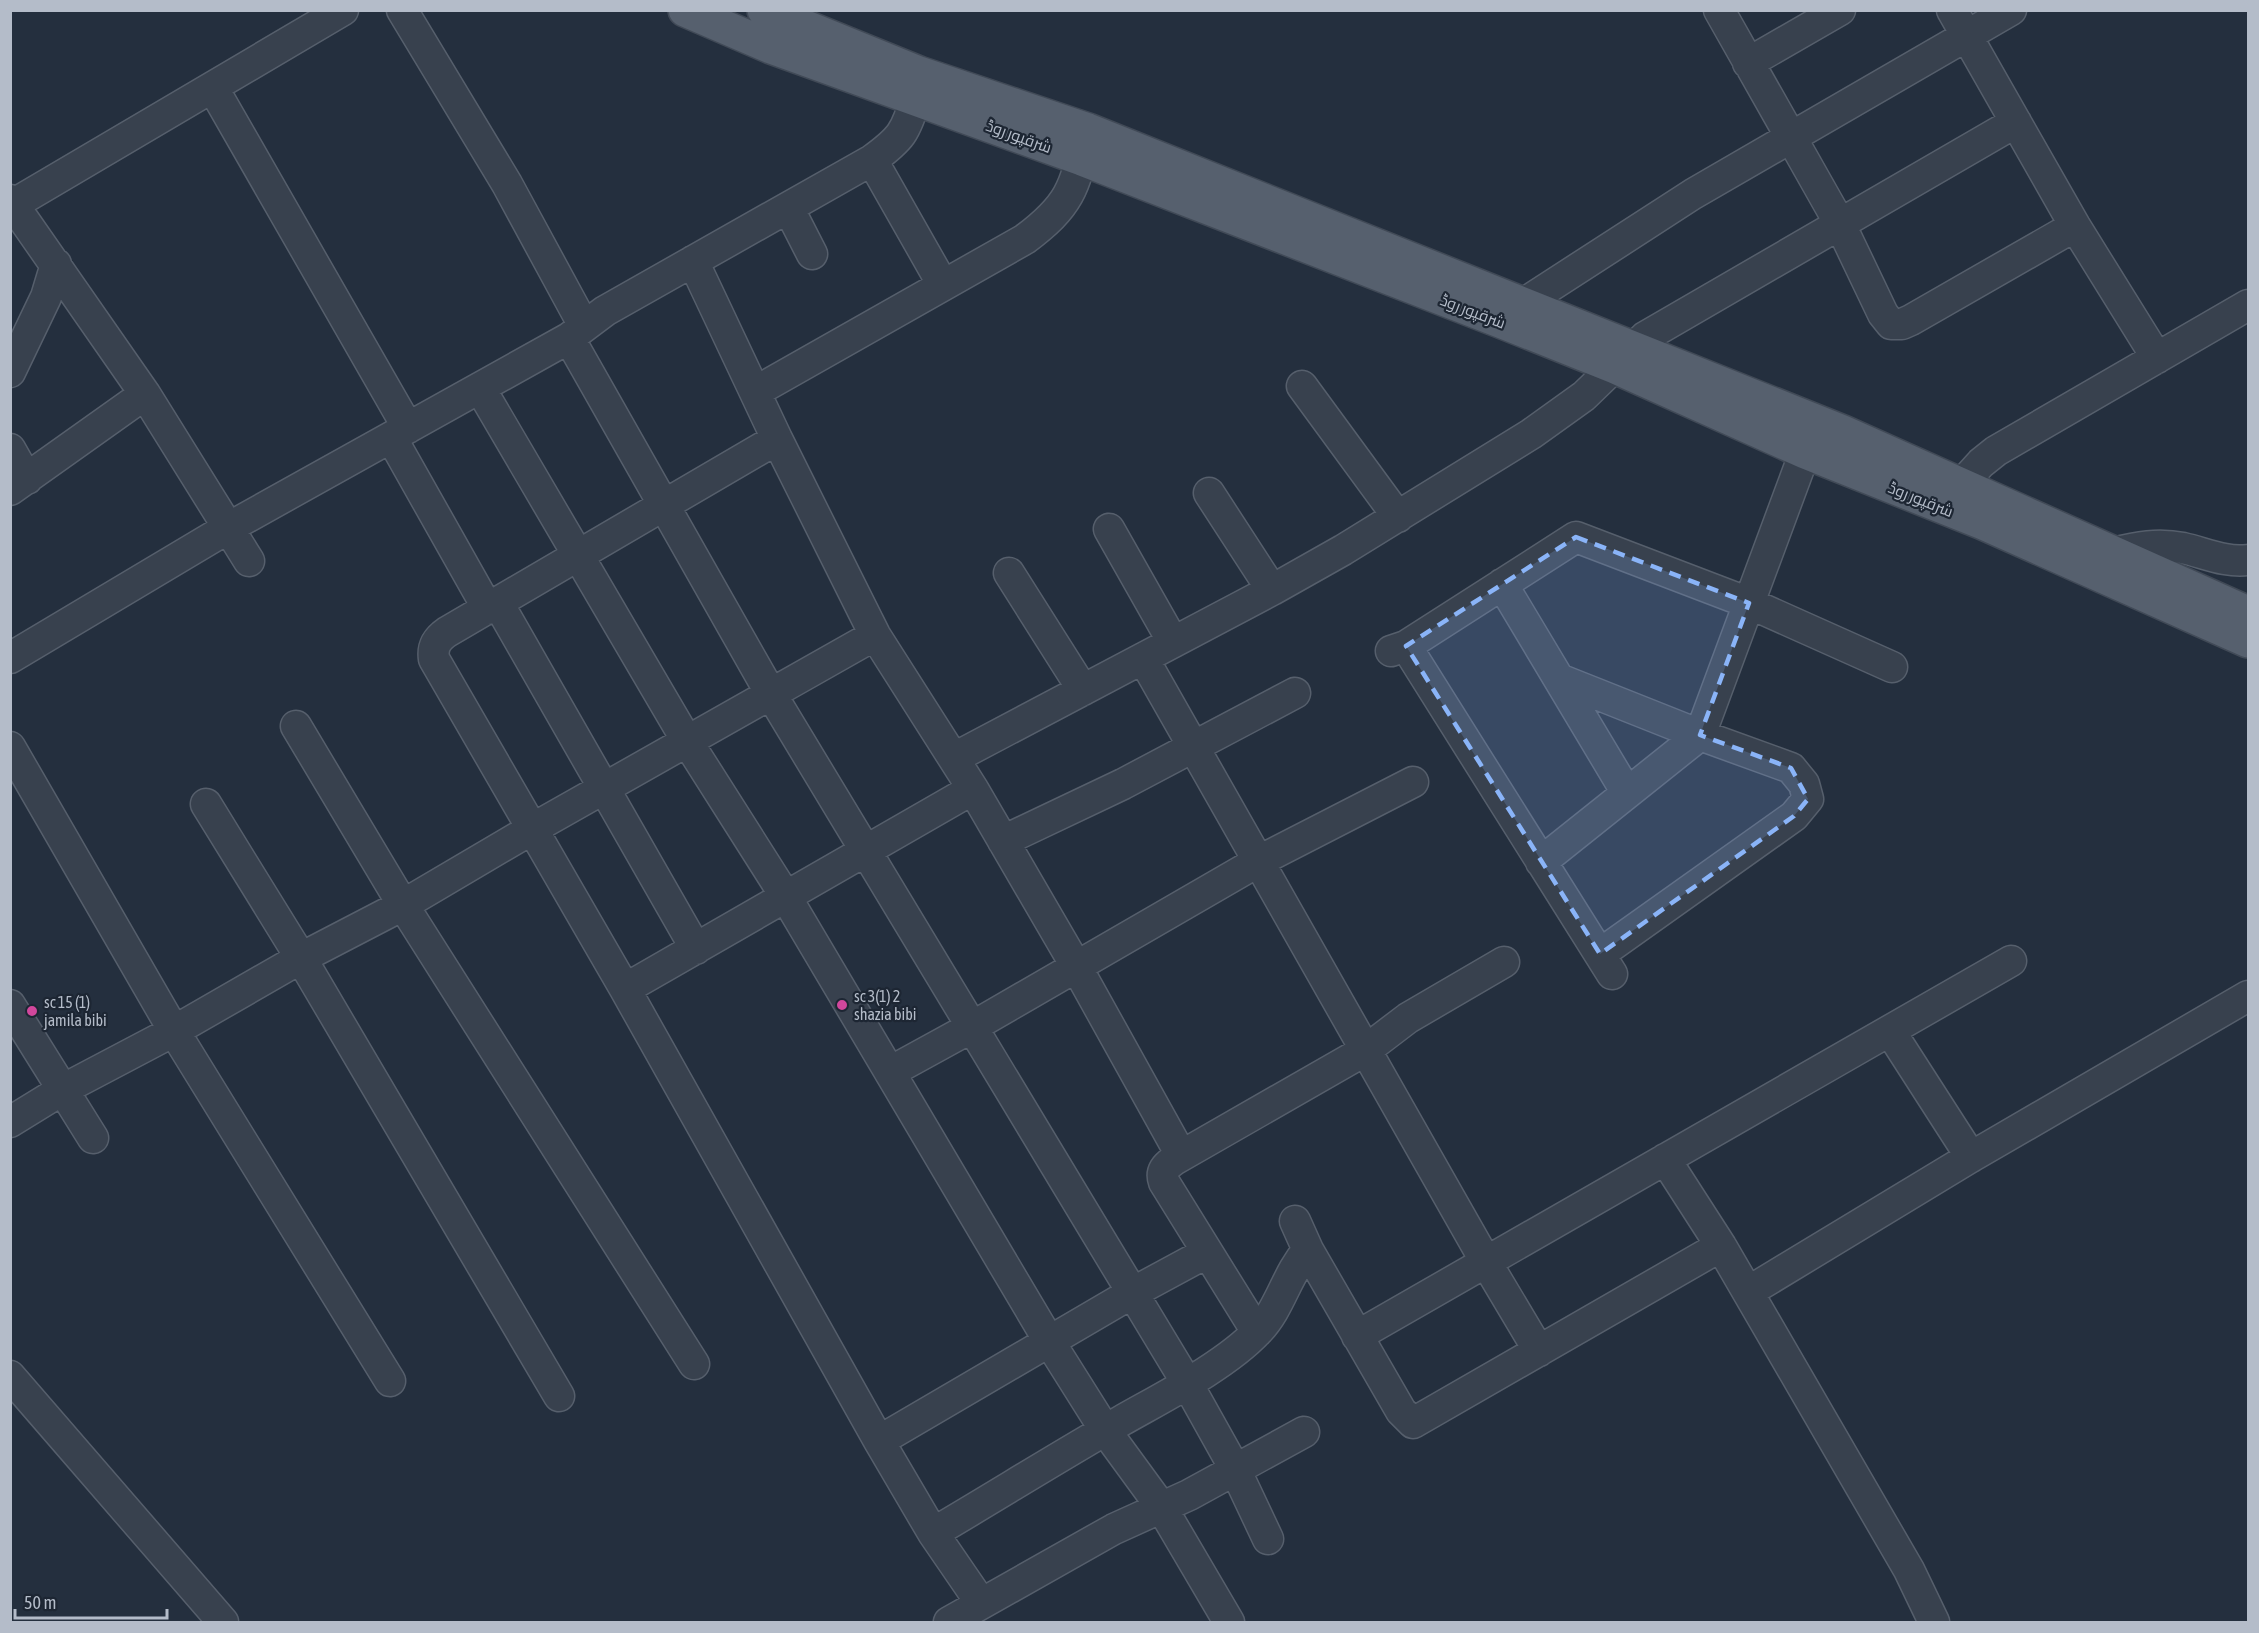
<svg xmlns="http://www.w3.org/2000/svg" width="2259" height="1633" font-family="'Asap Condensed',Cairo,sans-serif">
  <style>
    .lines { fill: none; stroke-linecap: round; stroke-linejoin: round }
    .minor-casing { stroke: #565f6c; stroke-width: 33 }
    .major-casing { stroke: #414a57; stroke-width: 36 }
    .minor { stroke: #38414e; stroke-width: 30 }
    .major { stroke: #56606e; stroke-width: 33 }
    .marked { fill: #8ab4f8; fill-opacity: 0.2; stroke: #8ab4f8; stroke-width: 4.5; stroke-dasharray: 12 8; stroke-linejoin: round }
    .hotel-dot { fill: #d1479c; stroke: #1d2633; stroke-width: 2 }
    .labels { text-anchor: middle; stroke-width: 4.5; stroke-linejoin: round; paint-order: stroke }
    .street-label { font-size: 16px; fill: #b4bcc9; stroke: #1d2633 }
    .poi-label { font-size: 16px; fill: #b4bcc9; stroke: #1d2633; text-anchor: start }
  </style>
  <rect width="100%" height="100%" fill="#242f3e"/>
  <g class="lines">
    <g class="minor-casing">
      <path id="minor" d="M402,10L507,184L584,326
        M1719,10L1840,224L1883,314L1891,324H1902L1911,320L2075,226
        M1952,10L2075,226L2157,358
        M1748,63L1840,10
        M213,88L408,428
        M872,160L943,285
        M10,200L145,394L249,561
        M14,204L343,10
        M789,209L812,254
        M693,261L777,439L875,635L973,789L1076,966L1181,1155
        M1523,304L1693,194L2011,10
        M569,338L771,694L1187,1383L1235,1469L1268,1539
        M10,372L46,297L56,264
        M1302,386L1398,517
        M480,388L687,741L786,897L1049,1341L1105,1430L1162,1508L1229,1622
        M755,392L1025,239C1069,206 1075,189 1086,136
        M391,437L488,609
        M777,439L447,632C437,639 432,646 434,659L625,989L879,1441L933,1533L981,1603
        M10,449L27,479
        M1961,485L1981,463L1996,451L2248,305
        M10,490L145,394
        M1209,493L1272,590
        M1109,529L1173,642
        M2113,553C2137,547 2158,543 2183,548C2205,553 2226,563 2248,560
        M1009,573L1083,690
        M1502,584L1627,793
        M498,603L696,949
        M1406,646L1612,974
        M1391,651L1406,646L1576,537L1749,603L1892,667
        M10,658L228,528L569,338L605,311L872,160C901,139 906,132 916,97
        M1143,658L1486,1262L1539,1351
        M1559,679L1700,735L1791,768L1804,784L1808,799L1794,816L1600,954
        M296,726L403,905L694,1364
        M10,747L174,1031L390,1381
        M954,758L1272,590L1343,550L1531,434L1584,396L1645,337L2016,122
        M206,804L301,958L559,1396
        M1003,841L1123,784L1295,693
        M1541,862L1700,735L1805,452
        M625,989L973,789
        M10,1005L93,1138
        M1890,1031L1971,1157
        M890,1072L972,1027L1259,861L1413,782
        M10,1122L62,1090L174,1031L301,958L403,905L532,829L875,635
        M1665,1159L1721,1246L1909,1570L1934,1622
        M1295,1221L1308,1250L1401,1411L1413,1423L1721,1246
        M1748,1292L1971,1157L2248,996
        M1257,1332L1164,1182C1160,1171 1166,1166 1174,1160L1366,1050L1408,1018L1504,962
        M1357,1336L2011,961
        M10,1376L223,1622
        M879,1441L1132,1293L1206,1253
        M933,1533C996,1496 1058,1457 1121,1421C1163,1397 1225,1366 1258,1331C1281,1307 1286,1275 1308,1250
        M949,1622L1114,1529L1189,1495L1304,1432"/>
    </g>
    <g class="major-casing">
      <path id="major" d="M685,10L771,47L1082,159L1500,321L1615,367L1805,452L1983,523L2248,641
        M764,10L919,73L1088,130L1843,432L2248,613"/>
    </g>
    <use href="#minor" class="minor"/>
    <use href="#major" class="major"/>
  </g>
  <path class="marked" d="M1576,537L1749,603L1700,735L1791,768L1808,799L1794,816L1600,954L1406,646Z"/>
  <g class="hotel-dot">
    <circle cx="842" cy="1005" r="6"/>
    <circle cx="32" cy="1011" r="6"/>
  </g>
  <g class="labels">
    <g class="street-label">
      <text transform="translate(1019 136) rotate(20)" y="6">شرقپور روڈ</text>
      <text transform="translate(1473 311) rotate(21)" y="6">شرقپور روڈ</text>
      <text transform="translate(1921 499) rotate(22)" y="6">شرقپور روڈ</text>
    </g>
    <g class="poi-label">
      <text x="854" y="1002">sc 3(1) 2<tspan x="854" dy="18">shazia bibi</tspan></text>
      <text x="44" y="1008">sc 15 (1)<tspan x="44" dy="18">jamila bibi</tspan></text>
    </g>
  </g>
  <rect width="2259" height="1633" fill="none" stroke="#b4bcc9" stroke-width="24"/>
  <path d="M15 1609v9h152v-9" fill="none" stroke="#b4bcc9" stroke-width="3"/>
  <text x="24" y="1609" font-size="18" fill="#b4bcc9" stroke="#1d2633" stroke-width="4.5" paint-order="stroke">50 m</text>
</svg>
